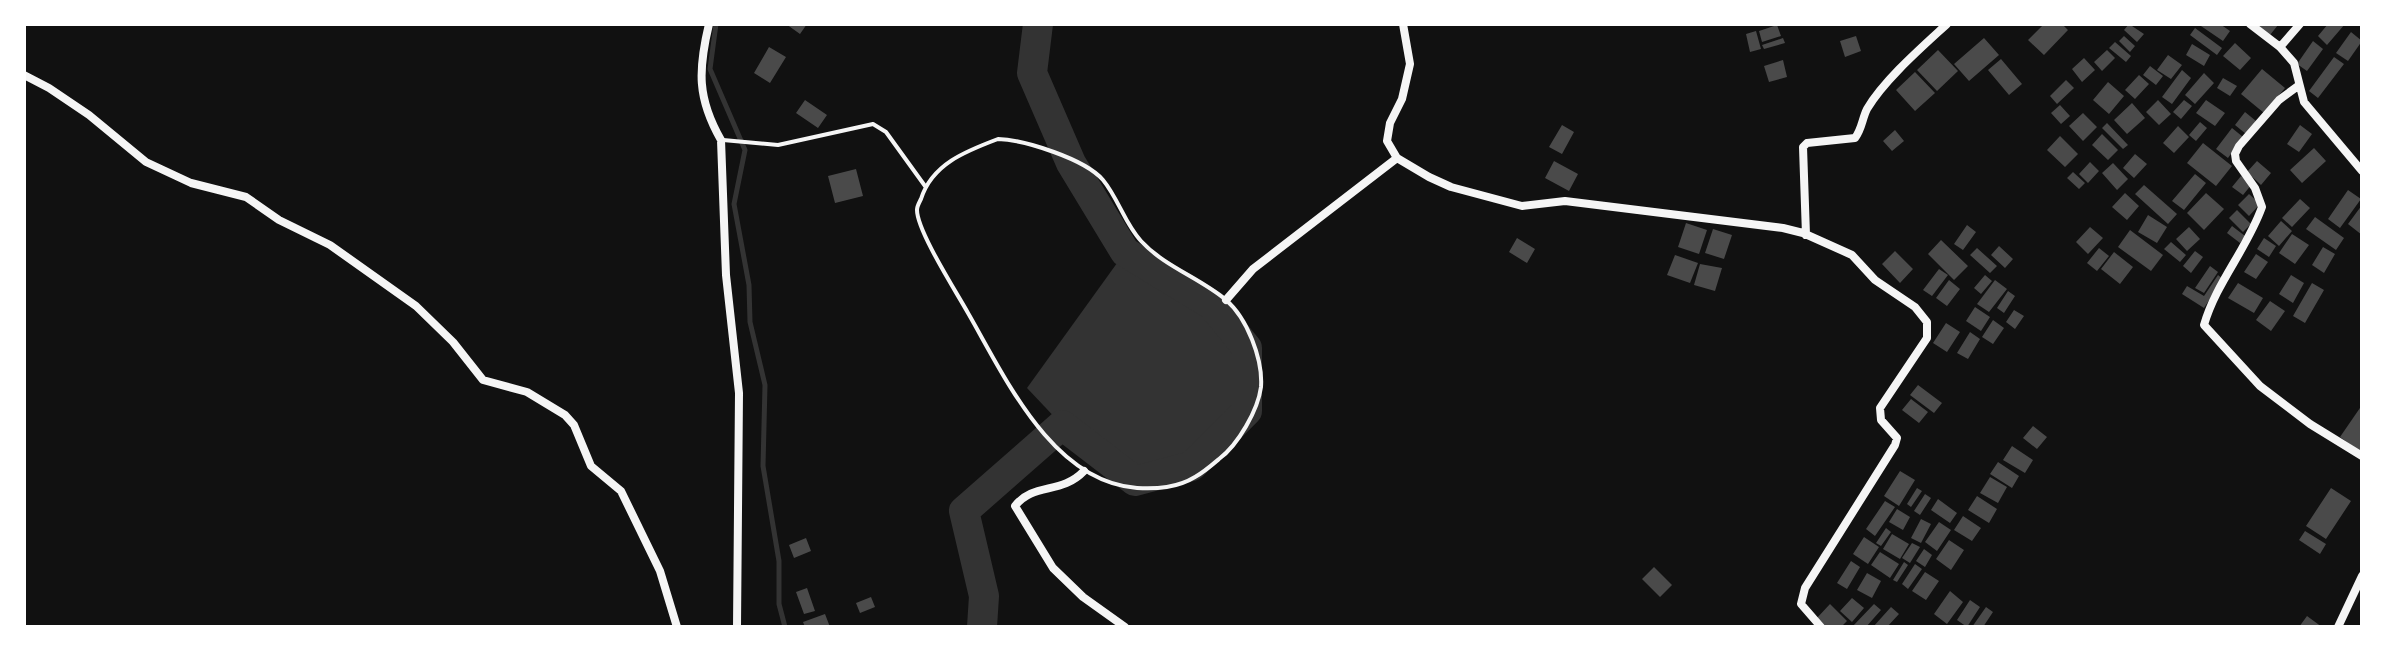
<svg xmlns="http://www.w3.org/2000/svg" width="2386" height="651" font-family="'Noto Serif',serif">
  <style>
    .water { fill: #333 }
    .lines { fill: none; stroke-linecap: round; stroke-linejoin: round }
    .stream { stroke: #333; stroke-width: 5 }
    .river { stroke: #333; stroke-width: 30 }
    .building { fill: #4a4a4a }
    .service { stroke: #f5f5f5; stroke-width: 4 }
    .minor { stroke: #f5f5f5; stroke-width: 8 }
  </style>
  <rect width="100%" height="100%" fill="#111"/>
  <path class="water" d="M1125,252L1147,257L1212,305L1247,348V411L1192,466L1136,479L1062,425L1027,388Z"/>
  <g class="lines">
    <path class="stream" d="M716,24L710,69L745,150L734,204L749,285L750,322L765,385L763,466L779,561V604L785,627"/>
    <path class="river" d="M982,627L984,596L964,511L1062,425L1135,481L1192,466L1247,411V348L1212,305L1125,252L1071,163L1032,73L1038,24"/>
  </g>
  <path class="building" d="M786,24H807L800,34Z
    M2044,24H2062L2068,30L2044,55L2028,40Z
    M2129,24L2144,34L2137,42L2124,30Z
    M2198,24H2220L2230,31L2223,41Z
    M2259,24H2276L2278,25L2270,35L2258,26Z
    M2328,24H2345L2327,45L2318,36Z
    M1777,25L1781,36L1762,42L1759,31Z
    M2195,28L2222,48L2217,55L2190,35Z
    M1756,31L1761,49L1750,52L1746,34Z
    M2351,32L2362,41L2348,61L2336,53Z
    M1856,36L1861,51L1845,57L1840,41Z
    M2124,36L2135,46L2130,52L2119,41Z
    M1783,38L1785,43L1764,49L1762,45Z
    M1984,38L1999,55L1969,81L1954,64Z
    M2313,41L2323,49L2307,71L2297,64Z
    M2115,42L2131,56L2126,62L2109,48Z
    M2235,43L2251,58L2240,70L2223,56Z
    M2192,44L2210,55L2204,66L2186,55Z
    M769,47L786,57L770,83L754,73Z
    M1938,50L1958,71L1937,91L1917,70Z
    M2107,50L2115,58L2102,71L2094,62Z
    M2168,55L2182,65L2171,79L2157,70Z
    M2334,57L2344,64L2318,98L2309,91Z
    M2084,58L2095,70L2082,82L2072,69Z
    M2001,59L2022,84L2009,95L1988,70Z
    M1783,60L1787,77L1769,82L1764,66Z
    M2150,66L2163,76L2156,85L2143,75Z
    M2262,69L2285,88L2264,113L2241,94Z
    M2182,70L2191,78L2172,104L2162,97Z
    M1915,72L1935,93L1915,111L1896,90Z
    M2204,73L2214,83L2195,104L2185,95Z
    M2139,75L2149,84L2135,99L2125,90Z
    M2223,78L2237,86L2230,96L2217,88Z
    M2066,80L2074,88L2057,104L2050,96Z
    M2108,82L2124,96L2109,114L2093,100Z
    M805,100L827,115L818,128L796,113Z
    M2158,100L2171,114L2159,125L2146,112Z
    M2184,100L2192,106L2181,119L2173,112Z
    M2206,100L2225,113L2215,126L2196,113Z
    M2132,103L2145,118L2127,134L2114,120Z
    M2060,105L2070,116L2061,124L2051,113Z
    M2245,112L2256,121L2246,134L2235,125Z
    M2083,113L2097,127L2083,141L2069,126Z
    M2200,122L2207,128L2196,141L2189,135Z
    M2107,123L2128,145L2123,149L2102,128Z
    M1562,125L1574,132L1562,154L1549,147Z
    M2300,125L2312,134L2299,152L2287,144Z
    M2178,126L2189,137L2174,153L2163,143Z
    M2232,128L2243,137L2228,158L2216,149Z
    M1895,130L1904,141L1892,151L1883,141Z
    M2102,134L2118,150L2108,160L2092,145Z
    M2060,136L2078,154L2065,167L2047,150Z
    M2203,143L2232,166L2216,186L2187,163Z
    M2314,148L2326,161L2302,183L2290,170Z
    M2135,154L2147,164L2134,178L2123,168Z
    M1554,161L1578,174L1569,191L1545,178Z
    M2257,161L2271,173L2261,185L2247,172Z
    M2090,162L2099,171L2088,183L2079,174Z
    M2113,163L2128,179L2117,190L2102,173Z
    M856,169L863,196L835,203L828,176Z
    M2073,172L2085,183L2079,189L2067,178Z
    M2195,174L2206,183L2184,210L2172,201Z
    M2241,176L2252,184L2243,195L2232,187Z
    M2144,185L2177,214L2168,224L2135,194Z
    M2348,190L2361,199L2340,228L2328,219Z
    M2125,193L2139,206L2127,220L2112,207Z
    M2206,193L2224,209L2204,230L2187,213Z
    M2249,194L2260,204L2249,216L2238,205Z
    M2300,199L2310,208L2292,227L2282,218Z
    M2362,205V235L2348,224Z
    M2237,210L2251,224L2243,232L2229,218Z
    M2148,215L2167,227L2157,243L2138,232Z
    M2315,217L2344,238L2336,250L2306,229Z
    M2281,221L2292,231L2279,246L2268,236Z
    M1686,223L1707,230L1699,254L1678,247Z
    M1967,225L1976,232L1963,250L1954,244Z
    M2232,226L2245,236L2240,243L2227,233Z
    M2090,227L2103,238L2088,254L2076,242Z
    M2189,227L2200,239L2187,251L2176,239Z
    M1713,229L1732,235L1724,259L1705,253Z
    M2130,230L2163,255L2151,271L2118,247Z
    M2292,234L2309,245L2295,264L2279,253Z
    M1517,238L1535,249L1527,263L1509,252Z
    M2264,238L2276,246L2269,257L2257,249Z
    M1941,240L1968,266L1954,280L1928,254Z
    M2171,242L2186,255L2180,262L2164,249Z
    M1999,246L2013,259L2005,268L1991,255Z
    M2323,247L2335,254L2324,273L2312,265Z
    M1977,248L1997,266L1990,273L1970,255Z
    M2099,248L2109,256L2097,271L2087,263Z
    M1895,251L1913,269L1900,283L1882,264Z
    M2195,251L2203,257L2191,273L2183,266Z
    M2114,252L2133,267L2120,284L2101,269Z
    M2256,254L2268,262L2256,279L2244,272Z
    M1675,255L1698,263L1690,283L1667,275Z
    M1700,264L1722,268L1715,291L1694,285Z
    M2210,266L2218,272L2204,293L2195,288Z
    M1939,269L1948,275L1932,296L1923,290Z
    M1985,275L1992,281L1981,294L1974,288Z
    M2218,275L2223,279L2204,308L2182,294L2187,286L2204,296Z
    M2291,275L2304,283L2293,303L2279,294Z
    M1949,280L1960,289L1947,306L1936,298Z
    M1995,280L2007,289L1989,312L1977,304Z
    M2238,283L2263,298L2254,313L2228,298Z
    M2312,283L2324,290L2305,323L2293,316Z
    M2008,291L2015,296L2004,313L1997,308Z
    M2270,301L2285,311L2271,331L2256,320Z
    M1975,307L1990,317L1981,331L1966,321Z
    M2014,310L2024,316L2015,329L2006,322Z
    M1993,320L2004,328L1993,344L1982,337Z
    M1946,323L1960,332L1947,352L1933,343Z
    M1970,332L1980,339L1968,359L1957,353Z
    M1918,385L1942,403L1934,413L1910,395Z
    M1911,399L1928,412L1919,423L1902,410Z
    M2362,405V453L2340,437Z
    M2033,426L2047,437L2037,449L2023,438Z
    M2012,446L2033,460L2025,473L2003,460Z
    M1998,462L2019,476L2012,488L1990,474Z
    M1900,471L1915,480L1899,506L1884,496Z
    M1990,477L2007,487L1998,503L1980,493Z
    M1917,488L1922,491L1911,507L1907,504Z
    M2331,488L2351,501L2326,539L2306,526Z
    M1925,494L1931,498L1920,515L1914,511Z
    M1977,496L1997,509L1989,523L1968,510Z
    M1938,499L1957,513L1950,523L1931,510Z
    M1885,501L1895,507L1875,536L1866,529Z
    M1897,509L1910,517L1903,530L1889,522Z
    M1963,516L1981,528L1972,541L1954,530Z
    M1921,519L1931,524L1921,543L1911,538Z
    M1939,522L1951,530L1937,551L1925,542Z
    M1886,528L1891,532L1881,546L1876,543Z
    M2305,531L2326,544L2320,554L2299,540Z
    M1892,534L1909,544L1900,559L1883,549Z
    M1864,537L1879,547L1868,564L1853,554Z
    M806,538L811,551L794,558L789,545Z
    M1949,540L1964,550L1951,570L1936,559Z
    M1912,543L1920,547L1910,563L1902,558Z
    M1924,549L1932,555L1925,567L1916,561Z
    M1880,552L1899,564L1890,578L1871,565Z
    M1851,561L1860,567L1847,589L1837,583Z
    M1904,562L1908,565L1897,582L1893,580Z
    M1915,564L1922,569L1908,589L1902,584Z
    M1654,567L1672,585L1660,597L1642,579Z
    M1925,572L1939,581L1926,600L1912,591Z
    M1867,573L1881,581L1872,598L1857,590Z
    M807,588L815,611L804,614L796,592Z
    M1950,591L1963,602L1947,624L1934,614Z
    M871,597L875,607L860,613L856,603Z
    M1852,598L1864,608L1852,622L1840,611Z
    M1970,600L1980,607L1967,627L1957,620Z
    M1830,604L1847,621L1841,627H1824L1816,619Z
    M1874,604L1881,610L1866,627H1852Z
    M1891,607L1899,614L1887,627H1873Z
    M1986,607L1993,612L1983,627H1972Z
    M825,614L830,627H805L803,622Z
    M2307,616L2322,627H2299Z"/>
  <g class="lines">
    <path class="service" d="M998,139C1025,140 1085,159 1103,180C1118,198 1125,224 1141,241C1165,267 1200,278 1226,300C1247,318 1263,359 1261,387C1258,410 1238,445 1219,459C1212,465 1204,472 1195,477C1177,488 1157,489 1137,488C1052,482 1005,377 968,313C957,293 917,231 917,210C917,206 919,203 921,199C932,164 966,151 998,139Z
      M723,140L778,145L873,124L886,132L925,186"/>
    <path class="minor" d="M709,24C698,70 697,98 721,140L726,275L739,393L737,627
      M1403,24L1410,64L1402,99L1390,123L1387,141L1397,158L1429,177L1451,187L1522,206L1565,201L1783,228L1803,233L1852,255L1875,280L1915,307L1927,322V338L1880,408L1881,420L1897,438L1895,445L1805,588L1801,604L1821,627
      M2250,24L2280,47L2294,63L2304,102L2362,171
      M2280,47L2300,24
      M24,75L49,88L89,115L146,162L191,183L246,197L279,220L330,245L416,306L453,342L483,380L527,392L565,415L574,425L591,466L621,491L660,571L677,627
      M2298,86L2279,100L2239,146L2235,154L2236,161L2255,188L2262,207C2247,249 2216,283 2204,325L2260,386L2310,424L2362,456
      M1806,235L1803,147L1807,143L1855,138C1862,129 1862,119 1867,109C1884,80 1922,47 1947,24
      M1226,300L1253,269L1397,158
      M1084,471C1061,495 1034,482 1015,506L1053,568L1083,597L1125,627
      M2338,627L2362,576"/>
  </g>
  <rect width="2386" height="651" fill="none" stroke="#ffffff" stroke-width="52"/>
</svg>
